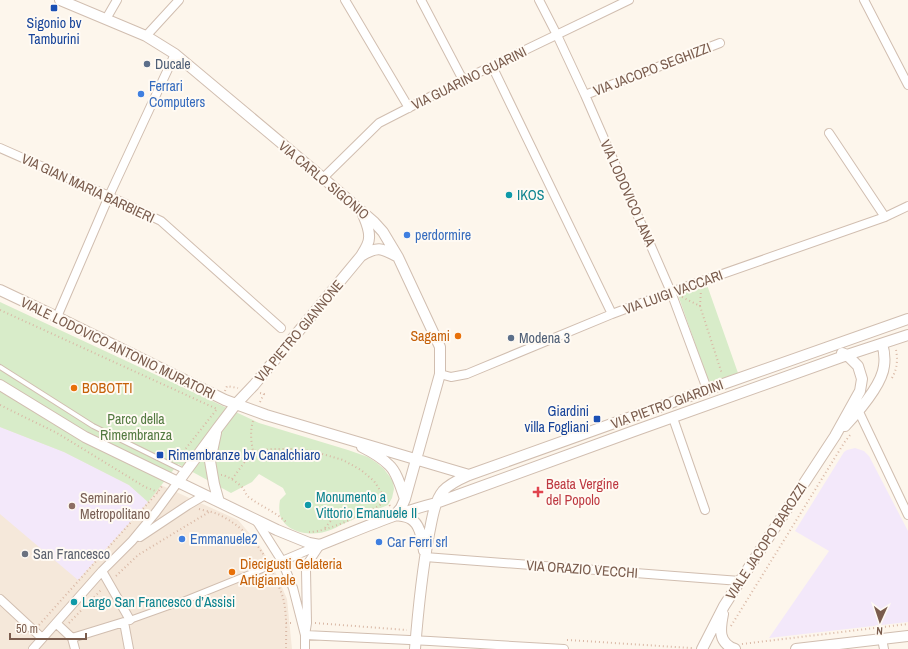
<svg xmlns="http://www.w3.org/2000/svg" width="908" height="649" font-family="'Archivo Narrow',sans-serif">
  <style>
    .residential { fill: #f5e8da }
    .education { fill: #f3e8fa }
    .green { fill: #d8ecc9 }
    .lines { fill: none; stroke-linecap: round; stroke-linejoin: round }
    .service-casing { stroke: #d1beb0; stroke-width: 6 }
    .pedestrian-casing { stroke: #d1beb0; stroke-width: 8 }
    .minor-casing { stroke: #d1beb0; stroke-width: 10 }
    .tertiary-casing { stroke: #d1beb0; stroke-width: 12 }
    .path { stroke: #d9b8a5; stroke-width: 2; stroke-dasharray: 1 3; stroke-linecap: butt }
    .service { stroke: #fff; stroke-width: 4 }
    .pedestrian { stroke: #fff; stroke-width: 6 }
    .minor { stroke: #fff; stroke-width: 8 }
    .tertiary { stroke: #fff; stroke-width: 10 }
    .transit-dot { fill: #1a4fb4; stroke: #fffaf3; stroke-width: 1.5 }
    .service-dot { fill: #5c6f8a; stroke: #fffaf3; stroke-width: 1.5 }
    .shop-dot { fill: #3f7fe0; stroke: #fffaf3; stroke-width: 1.5 }
    .culture-dot { fill: #0f9aa8; stroke: #fffaf3; stroke-width: 1.5 }
    .food-dot { fill: #e8710a; stroke: #fffaf3; stroke-width: 1.5 }
    .health-dot { fill: #e0444e; stroke: #fffaf3; stroke-width: 1.5 }
    .education-dot { fill: #8d6e63; stroke: #fffaf3; stroke-width: 1.5 }
    .worship-dot { fill: #6b7280; stroke: #fffaf3; stroke-width: 1.5 }
    .labels { text-anchor: middle; stroke-width: 4; stroke-linejoin: round; paint-order: stroke }
    .transit-label { font-size: 14px; fill: #164399; stroke: #fffaf3 }
    .service-label { font-size: 14px; fill: #4e5e75; stroke: #fffaf3; text-anchor: start }
    .street-label { font-size: 14px; fill: #7a5c4d; stroke: #fffaf3 }
    .shop-label { font-size: 14px; fill: #366cbe; stroke: #fffaf3; text-anchor: start }
    .culture-label { font-size: 14px; fill: #0d838f; stroke: #fffaf3; text-anchor: start }
    .food-label { font-size: 14px; fill: #c56008; stroke: #fffaf3; text-anchor: start }
    .park-label { font-size: 14px; fill: #537a41; stroke: #fffaf3 }
    .health-label { font-size: 14px; fill: #be3a42; stroke: #fffaf3; text-anchor: start }
    .education-label { font-size: 14px; fill: #785e54; stroke: #fffaf3; text-anchor: start }
    .worship-label { font-size: 14px; fill: #5b616d; stroke: #fffaf3; text-anchor: start }
  </style>
  <rect width="100%" height="100%" fill="#fdf6ec"/>
  <path class="residential" d="M0,416L79,448L238,520L257,542L274,569L287,599L292,649H0Z"/>
  <path class="education" d="M0,427L64,452L129,485L148,502L78,580L0,514Z
    M855,448L864,451L869,456L908,531V622L769,638L829,551L795,531L844,452L847,450Z"/>
  <path class="green" d="M707,285L738,373L709,383L678,295Z
    M0,302L259,423L348,450L368,457L377,463L384,469L393,481L394,489L392,498L388,505C373,511 359,517 345,523C337,527 328,532 319,533C305,535 285,531 280,515C279,510 279,505 280,500L286,494L283,488L259,474L252,482L231,493L178,464L148,502L129,485L64,452L0,427Z"/>
  <g class="lines">
    <g class="service-casing">
      <path id="service" d="M0,367L93,426L186,472"/>
    </g>
    <g class="pedestrian-casing">
      <path id="pedestrian" d="M127,621L183,601L282,561"/>
    </g>
    <g class="minor-casing">
      <path id="minor" d="M345,0L409,108
        M421,0L463,80
        M539,0L557,35L585,95L671,292L707,389
        M864,0L908,85
        M106,19L117,0
        M146,36L179,0
        M492,66L612,314
        M585,95L720,43
        M829,133L885,217
        M0,148L109,196L161,221L281,328
        M323,178L379,123L463,80L629,0
        M57,317L109,196L175,54
        M440,374L451,377L467,374L612,314L671,292L885,217L908,206
        M859,412L908,515
        M673,418L705,510
        M256,520L282,561L293,588L305,635
        M140,537L188,505L205,495
        M425,557L740,581
        M282,561L320,545
        M102,571L130,620
        M0,599L42,638
        M56,623L72,638L124,622L129,649
        M305,635L430,641L564,649
        M72,638L75,649
        M882,639L884,649
        M33,649L102,571L132,541L156,512L178,482
        M305,649V635L307,623L306,570L308,563L320,545"/>
    </g>
    <g class="tertiary-casing">
      <path id="tertiary" d="M60,0L146,36L175,54L323,178L374,222L383,232L398,257L440,347V374L405,499L401,508L395,515
        M361,256C378,246 381,248 398,257
        M0,290L57,317L225,400L266,415L469,475
        M0,385L85,437L277,530L309,543L320,545C358,530 396,513 436,503L634,431L847,355L908,335
        M845,426C858,412 882,385 884,366C885,359 884,350 882,344
        M216,433L210,461L214,484L219,502
        M362,447C370,451 382,458 389,465C397,472 401,488 405,499
        M178,482L217,429L236,404L254,385L361,256C364,251 369,244 369,238C370,229 365,220 362,212
        M395,515C400,516 406,516 411,519C421,525 422,541 424,551
        M723,614C720,629 718,643 735,649
        M415,649C418,611 422,572 429,534C432,520 434,502 443,491C449,484 460,479 469,475L726,383L908,319
        M702,649L724,606L740,581L835,436L860,391L862,379L858,366L847,355L842,353
        M796,649L908,636"/>
    </g>
    <path class="path" d="M682,297L700,306L722,374
      M700,306L701,290
      M0,310L217,409L176,461
      M892,378C897,369 898,360 896,350
      M225,391L227,386L238,388
      M260,402L264,394L260,393
      M0,405L57,433L145,487L158,492
      M253,421C250,431 251,441 253,451L272,449H292L312,451L343,460L361,470L374,481L385,498L390,506
      M221,475C227,475 238,483 243,488C245,491 246,496 250,498C262,507 276,512 287,523
      M232,479L253,451
      M199,509C206,511 214,512 220,515C241,526 255,540 267,560
      M325,528L333,518
      M309,532C329,532 370,511 387,501
      M273,573C277,583 282,592 284,602C287,617 286,634 286,649
      M116,576L138,555L209,512
      M69,623L102,589
      M286,623H293
      M315,623L407,630
      M39,625L158,492L162,486
      M731,626L844,443L850,435
      M567,640L692,648
      M742,644L908,624"/>
    <use href="#service" class="service"/>
    <use href="#pedestrian" class="pedestrian"/>
    <use href="#minor" class="minor"/>
    <use href="#tertiary" class="tertiary"/>
  </g>
  <g class="transit-dot">
    <rect x="50" y="4" width="8" height="8" rx="2"/>
    <rect x="593" y="415" width="8" height="8" rx="2"/>
    <rect x="156" y="451" width="8" height="8" rx="2"/>
  </g>
  <g class="service-dot">
    <circle cx="147" cy="64" r="4"/>
    <circle cx="511" cy="338" r="4"/>
  </g>
  <g class="shop-dot">
    <circle cx="141" cy="94" r="4"/>
    <circle cx="407" cy="235" r="4"/>
    <circle cx="182" cy="539" r="4"/>
    <circle cx="379" cy="542" r="4"/>
  </g>
  <g class="culture-dot">
    <circle cx="509" cy="195" r="4"/>
    <circle cx="308" cy="505" r="4"/>
    <circle cx="74" cy="602" r="4"/>
  </g>
  <g class="food-dot">
    <circle cx="458" cy="336" r="4"/>
    <circle cx="74" cy="388" r="4"/>
    <circle cx="232" cy="572" r="4"/>
  </g>
  <path class="health-dot" d="M536 486h4v4h4v4h-4v4h-4v-4h-4v-4h4z"/>
  <circle class="education-dot" cx="72" cy="506" r="4"/>
  <circle class="worship-dot" cx="25" cy="554" r="4"/>
  <g class="labels">
    <g class="transit-label">
      <text x="54" y="28">Sigonio bv<tspan x="54" dy="16">Tamburini</tspan></text>
      <text x="589" y="416" text-anchor="end">Giardini<tspan x="589" dy="16">villa Fogliani</tspan></text>
      <text x="168" y="460" text-anchor="start">Rimembranze bv Canalchiaro</text>
    </g>
    <g class="service-label">
      <text x="155" y="69">Ducale</text>
      <text x="519" y="343">Modena 3</text>
    </g>
    <g class="street-label">
      <text transform="translate(652 69) rotate(-21)" y="5">VIA JACOPO SEGHIZZI</text>
      <text transform="translate(469 78) rotate(-26)" y="5">VIA GUARINO GUARINI</text>
      <text transform="translate(324 180) rotate(40)" y="5">VIA CARLO SIGONIO</text>
      <text transform="translate(88 188) rotate(25)" y="5">VIA GIAN MARIA BARBIERI</text>
      <text transform="translate(628 193) rotate(66)" y="5">VIA LODOVICO LANA</text>
      <text transform="translate(673 292) rotate(-20)" y="5">VIA LUIGI VACCARI</text>
      <text transform="translate(299 331) rotate(-50)" y="5">VIA PIETRO GIANNONE</text>
      <text transform="translate(118 348) rotate(26)" y="5">VIALE LODOVICO ANTONIO MURATORI</text>
      <text transform="translate(667 404) rotate(-20)" y="5">VIA PIETRO GIARDINI</text>
      <text transform="translate(766 541) rotate(-57)" y="5">VIALE JACOPO BAROZZI</text>
      <text transform="translate(582 569) rotate(4)" y="5">VIA ORAZIO VECCHI</text>
    </g>
    <g class="shop-label">
      <text x="149" y="91">Ferrari<tspan x="149" dy="16">Computers</tspan></text>
      <text x="415" y="240">perdormire</text>
      <text x="190" y="544">Emmanuele2</text>
      <text x="387" y="547">Car Ferri srl</text>
    </g>
    <g class="culture-label">
      <text x="517" y="200">IKOS</text>
      <text x="316" y="502">Monumento a<tspan x="316" dy="16">Vittorio Emanuele II</tspan></text>
      <text x="82" y="607">Largo San Francesco d’Assisi</text>
    </g>
    <g class="food-label">
      <text x="450" y="341" text-anchor="end">Sagami</text>
      <text x="82" y="393">BOBOTTI</text>
      <text x="240" y="569">Diecigusti Gelateria<tspan x="240" dy="16">Artigianale</tspan></text>
    </g>
    <g class="park-label">
      <text x="136" y="424">Parco della<tspan x="136" dy="16">Rimembranza</tspan></text>
    </g>
    <g class="health-label">
      <text x="546" y="489">Beata Vergine<tspan x="546" dy="16">del Popolo</tspan></text>
    </g>
    <g class="education-label">
      <text x="80" y="503">Seminario<tspan x="80" dy="16">Metropolitano</tspan></text>
    </g>
    <g class="worship-label">
      <text x="33" y="559">San Francesco</text>
    </g>
  </g>
  <g transform="translate(880 621) rotate(183)" stroke="#fffaf3" stroke-width="3" paint-order="stroke">
  <path d="M0-3L7 15L0 10L-7 15Z" fill="#7a5c4d"/>
  <text y="-6" font-size="11" font-weight="bold" text-anchor="middle" fill="#7a5c4d">N</text>
  </g>
  <path d="M10 633v6h76v-6" fill="none" stroke="#7a5c4d" stroke-width="2"/>
  <text x="16" y="633" font-size="12" fill="#7a5c4d" stroke="#fffaf3" stroke-width="3" paint-order="stroke">50 m</text>
</svg>
